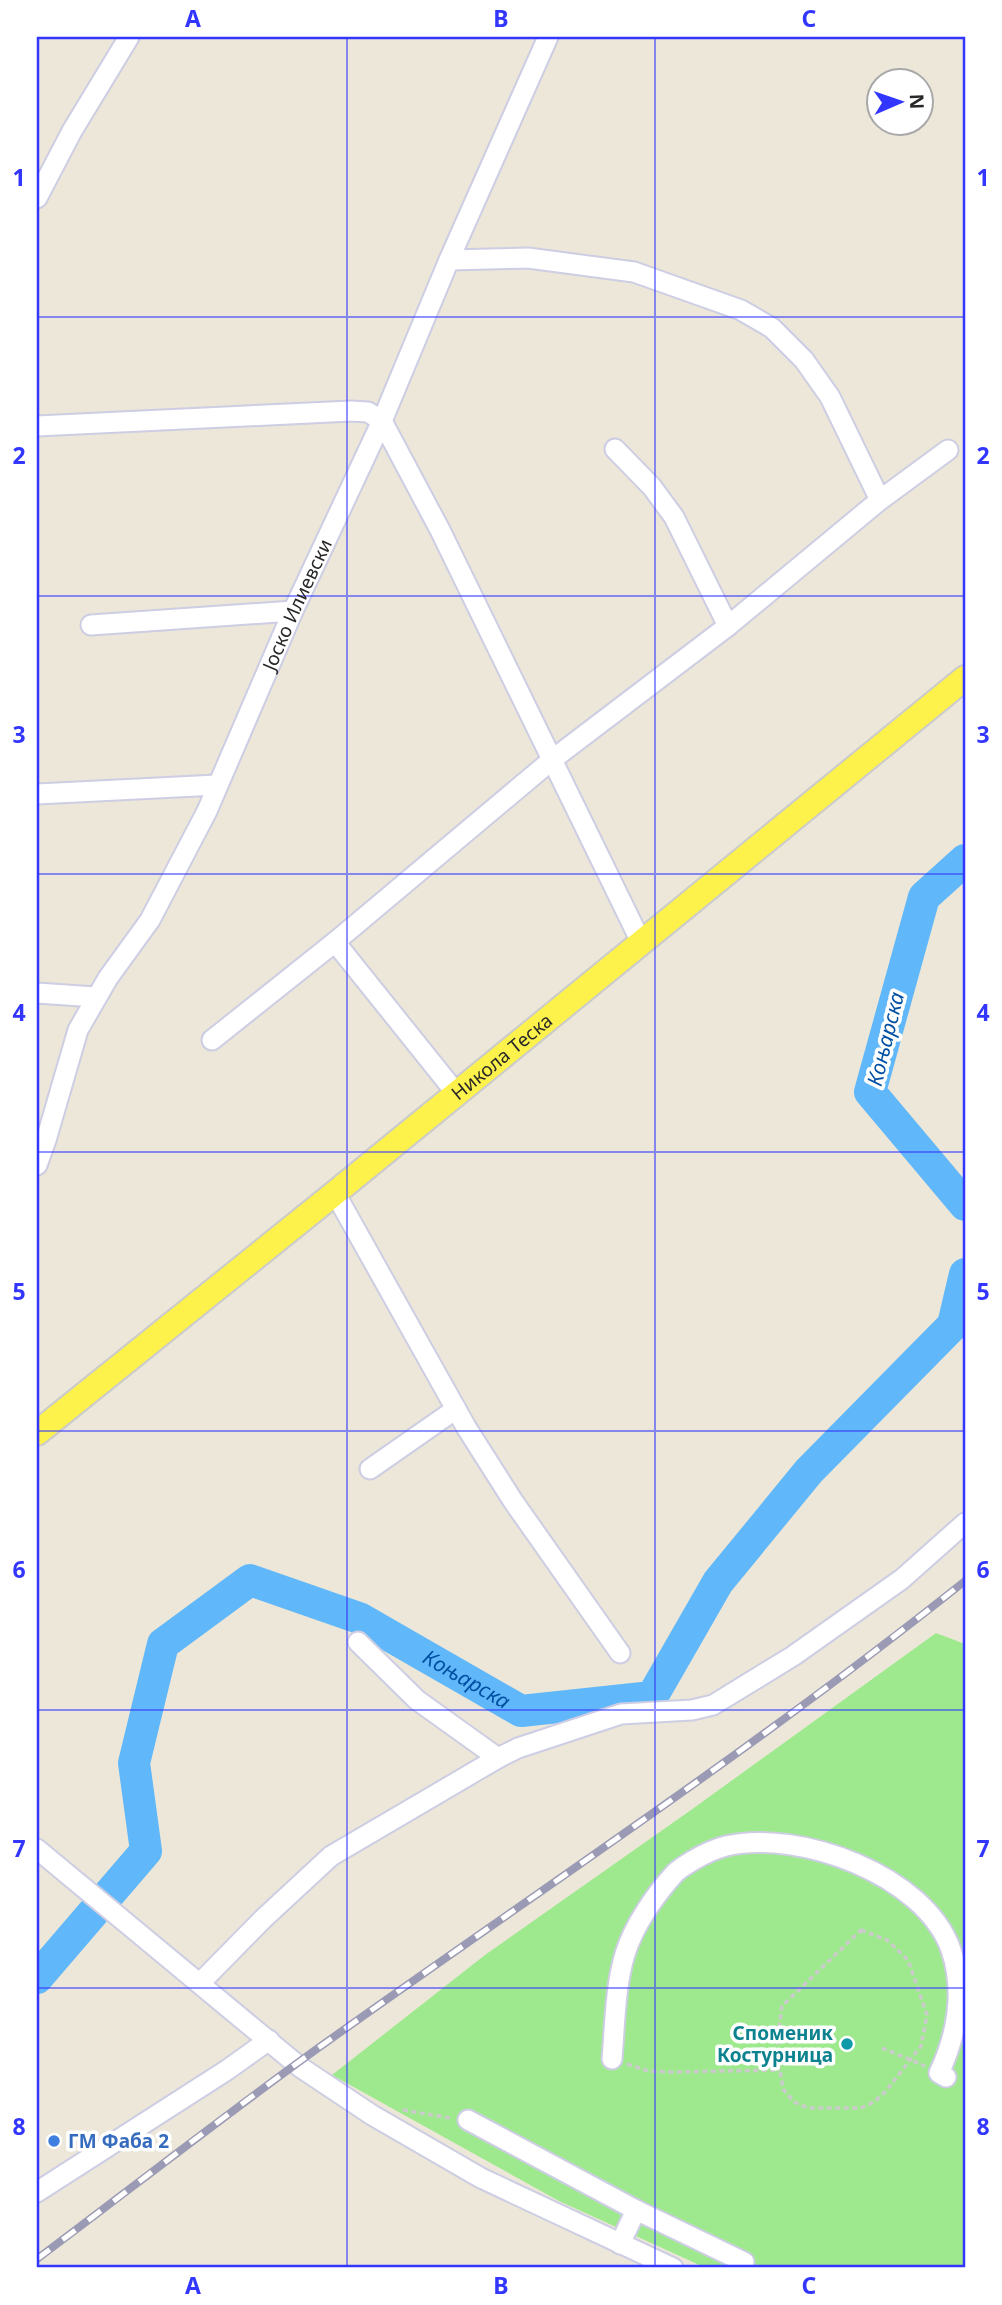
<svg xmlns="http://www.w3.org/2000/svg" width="1002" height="2305" font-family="'Noto Sans',sans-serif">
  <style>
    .green { fill: #9ee98e }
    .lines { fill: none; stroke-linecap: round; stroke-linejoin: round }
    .river { stroke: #60b7f9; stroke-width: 32 }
    .minor-casing { stroke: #cdcde3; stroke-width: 23 }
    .major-casing { stroke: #cbcbcb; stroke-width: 28 }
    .path { stroke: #cbcbcb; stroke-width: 3.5; stroke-dasharray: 5 3.5; stroke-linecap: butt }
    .minor { stroke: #fff; stroke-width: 19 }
    .major { stroke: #fdf14c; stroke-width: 24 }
    .rail-casing { stroke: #9b9ab4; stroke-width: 8 }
    .rail { stroke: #fff; stroke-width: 5; stroke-dasharray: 16; stroke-linecap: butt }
    .grid { fill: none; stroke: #3236ff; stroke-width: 2; stroke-opacity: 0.55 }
    .culture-dot { fill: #0f9aa8; stroke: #fff; stroke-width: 2.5 }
    .shop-dot { fill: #3f7fe0; stroke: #fff; stroke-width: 2.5 }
    .labels { text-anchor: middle; stroke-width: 7; stroke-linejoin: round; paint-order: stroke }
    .street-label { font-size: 19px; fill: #282828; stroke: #fff }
    .culture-label { font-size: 19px; font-weight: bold; fill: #0d838f; stroke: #fff; text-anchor: end }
    .shop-label { font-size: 19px; font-weight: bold; fill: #366cbe; stroke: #fff; text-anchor: start }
    .water-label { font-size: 21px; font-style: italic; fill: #0150a3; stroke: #fff }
    .neatline { fill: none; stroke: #3236ff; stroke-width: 2.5 }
    .grid-label { font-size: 23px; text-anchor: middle; font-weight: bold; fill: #3236ff }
  </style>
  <rect width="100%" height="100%" fill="#ece7d8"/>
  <path class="green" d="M936,1633L965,1644V2268H706L559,2201L332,2075L485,1955L691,1810Z"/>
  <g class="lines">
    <g class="river">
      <path d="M965,860L924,897L870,1092L965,1205"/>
      <path id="s1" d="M37,1978L146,1851L134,1763L163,1644L250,1580L359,1618L521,1711L652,1697L718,1582L809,1471L953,1325L965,1274"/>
    </g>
    <g class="minor-casing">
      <g id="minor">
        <path d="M37,198L72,131L129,37"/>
        <path d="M449,260L528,258L634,272L741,310L772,328L804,360L830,397L880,500"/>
        <path d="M37,426L351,411L368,412L382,421L440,530L641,942"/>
        <path d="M615,449L652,487L674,517L728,626"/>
        <path d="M91,625L293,611"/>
        <path d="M37,794L217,785"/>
        <path d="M335,942L456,1093"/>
        <path d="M37,993L95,997"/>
        <path d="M212,1040L335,942L553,759L728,626L880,500L948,450"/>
        <path id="s2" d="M37,1165L46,1140L78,1030L108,978L150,920L207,811L293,611L382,421L449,260L548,37"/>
        <path d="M335,1193L466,1427L513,1501L620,1653"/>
        <path d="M370,1469L456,1409"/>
        <path d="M358,1642L417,1700L498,1758"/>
        <path d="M37,1849L300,2067L372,2115L481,2178L673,2268"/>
        <path d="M200,1983L263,1919L331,1856L498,1758L518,1748L621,1714L692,1710L713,1705L793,1656L902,1579L965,1523"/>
        <path d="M612,2059C615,2024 615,1987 625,1954C634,1925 655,1895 675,1873C680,1868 686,1865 692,1861C702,1855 714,1849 726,1846C799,1829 925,1875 951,1950C965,1991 957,2035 939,2073L946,2077"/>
        <path d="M468,2120L636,2210L744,2262"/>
        <path d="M37,2192L227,2070L269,2040"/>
        <path d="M620,2244L636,2210"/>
      </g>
    </g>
    <g class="major-casing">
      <g id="major">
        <path id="s3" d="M37,1433L335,1193L965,678"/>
      </g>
    </g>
    <path class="path" d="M861,1930L887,1940L908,1960L927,2015L921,2046L886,2091L874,2102L861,2108H808L794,2102L783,2089L780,2070L775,2059L782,2006Z
      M882,2048L925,2066
      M627,2064L648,2071L670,2072L780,2070
      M403,2110L450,2118"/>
    <use href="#minor" class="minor"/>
    <use href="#major" class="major"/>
    <g class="rail-casing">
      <path id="rail" d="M37,2259C129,2190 220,2119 314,2051C532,1895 756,1748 965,1581"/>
    </g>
    <use href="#rail" class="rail"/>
  </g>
  <path class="grid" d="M347,37V2268M655,37V2268M37,317H965M37,596H965M37,874H965M37,1152H965M37,1431H965M37,1710H965M37,1988H965"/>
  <circle class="culture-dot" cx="847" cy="2044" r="7"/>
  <circle class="shop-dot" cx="54" cy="2141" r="7"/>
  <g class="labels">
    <g class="street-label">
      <text dy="7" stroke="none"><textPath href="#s2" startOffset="621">Јоско Илиевски</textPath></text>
      <text dy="7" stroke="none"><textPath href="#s3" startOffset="598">Никола Теска</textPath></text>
    </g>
    <g class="culture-label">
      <text x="833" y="2040">Споменик<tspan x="833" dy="22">Костурница</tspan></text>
    </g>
    <g class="shop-label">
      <text x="68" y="2148">ГМ Фаба 2</text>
    </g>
    <g class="water-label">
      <text transform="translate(886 1039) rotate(-76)" y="7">Коњарска</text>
      <text dy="7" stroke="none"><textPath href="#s1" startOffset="726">Коњарска</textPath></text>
    </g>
  </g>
  <rect width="1002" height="2305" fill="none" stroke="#ffffff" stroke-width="77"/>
  <g transform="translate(900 102) rotate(88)"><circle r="33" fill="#ffffff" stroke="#a9a9a9" stroke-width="2"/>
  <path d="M0-5L12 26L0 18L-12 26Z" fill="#3236ff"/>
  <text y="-10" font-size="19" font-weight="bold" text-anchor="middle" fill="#282828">N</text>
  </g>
  <rect x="38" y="38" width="926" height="2228" class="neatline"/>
  <g class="grid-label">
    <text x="193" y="27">A</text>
    <text x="501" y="27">B</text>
    <text x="809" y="27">C</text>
    <text x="19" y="186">1</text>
    <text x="983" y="186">1</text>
    <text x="19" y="464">2</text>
    <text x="983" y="464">2</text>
    <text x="19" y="743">3</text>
    <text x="983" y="743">3</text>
    <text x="19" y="1021">4</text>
    <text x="983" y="1021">4</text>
    <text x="19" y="1300">5</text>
    <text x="983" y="1300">5</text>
    <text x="19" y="1578">6</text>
    <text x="983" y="1578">6</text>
    <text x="19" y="1857">7</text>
    <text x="983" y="1857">7</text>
    <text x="19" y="2135">8</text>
    <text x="983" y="2135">8</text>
    <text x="193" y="2294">A</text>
    <text x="501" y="2294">B</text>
    <text x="809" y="2294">C</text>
  </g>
</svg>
